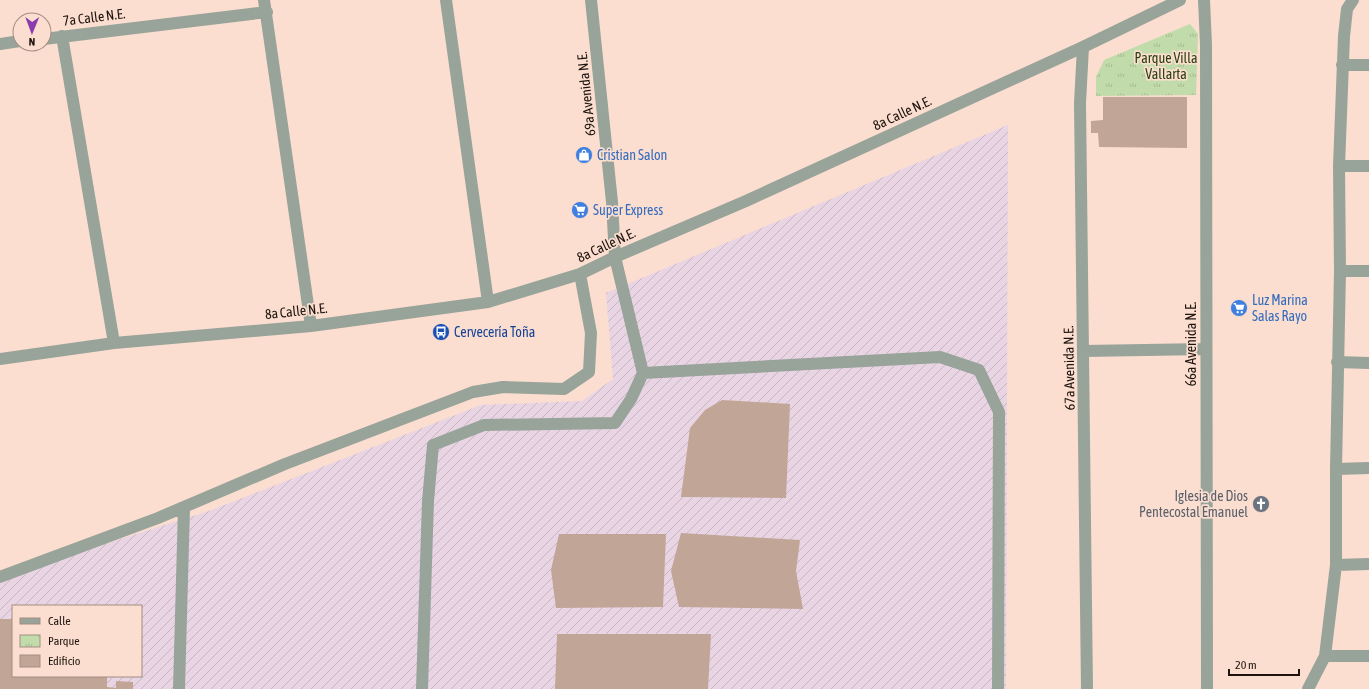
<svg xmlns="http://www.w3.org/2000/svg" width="1369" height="689" font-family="'Asap Condensed',sans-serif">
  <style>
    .industrial { fill: url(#industrial-furrows); fill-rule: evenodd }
    .park { fill: url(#park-tufts) }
    .building { fill: #c1a596 }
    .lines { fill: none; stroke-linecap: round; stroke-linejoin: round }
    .minor { stroke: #98a39a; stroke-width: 12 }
    .labels { text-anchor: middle; stroke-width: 3.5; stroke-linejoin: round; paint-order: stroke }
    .street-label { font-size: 14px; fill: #1e140f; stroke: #fbdecf }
    .park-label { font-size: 14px; fill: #29400f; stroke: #fbdecf }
    .shop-label { font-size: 14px; fill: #366cbe; stroke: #fbdecf; text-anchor: start }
    .transit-label { font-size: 14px; fill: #164399; stroke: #fbdecf; text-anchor: start }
    .worship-label { font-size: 14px; fill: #5b616d; stroke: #fbdecf; text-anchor: end }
  </style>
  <defs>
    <pattern id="industrial-furrows" width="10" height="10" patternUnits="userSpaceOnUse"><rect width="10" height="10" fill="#e8d4e3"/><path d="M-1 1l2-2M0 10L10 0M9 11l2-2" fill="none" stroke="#c7b5c2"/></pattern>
    <pattern id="park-tufts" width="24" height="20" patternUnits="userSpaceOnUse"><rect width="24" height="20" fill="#c1dbaa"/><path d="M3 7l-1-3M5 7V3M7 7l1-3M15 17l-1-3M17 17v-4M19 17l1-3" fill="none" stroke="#a5bb91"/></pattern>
  </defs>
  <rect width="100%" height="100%" fill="#fbdecf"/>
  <path class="industrial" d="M1008,125L1006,689H0V577L209,511L481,405L582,401L613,379L606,293ZM13,606H141V676H13Z"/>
  <path class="park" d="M1190,24L1198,34L1196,95L1096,96V77L1104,60Z"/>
  <path class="building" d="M1103,97H1187V148L1099,147L1098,133H1091V121L1103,120Z
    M722,400L790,404L786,498L681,497L690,428L705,410Z
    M681,533L800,540L796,571L803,609L679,607L671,571Z
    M559,534H666L663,607L556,608L551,570Z
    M0,619H13V676H107V687L116,688V681L133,682V689H0Z
    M557,634H711L708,689H555Z"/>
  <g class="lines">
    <path class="minor" d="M264,0L311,326
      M446,0L488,302
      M1204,0L1206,45L1207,689
      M62,36L114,343
      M44,39L267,12
      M0,44L20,41
      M1083,47L1080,103L1087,689
      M1342,65H1369
      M1339,166H1369
      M1340,271H1369
      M1084,351L1206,349
      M0,359L114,343L311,326L488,302L580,274L615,257L746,201L1083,47L1180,0
      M1337,362L1369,363
      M643,373L940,357L979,370L999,412L998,689
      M1336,469L1369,468
      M1336,565L1369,564
      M0,577L158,518L285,464L473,392L503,387L564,389L589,372L591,333L580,274
      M1325,656H1369
      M179,689L184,507
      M422,689L428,501L433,445L484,425L615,423L631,399L643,373L615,257L612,202L591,0
      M1308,689L1325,656L1336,565V469L1340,271L1339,166L1344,36L1347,9L1353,0"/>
  </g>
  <defs>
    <g id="shop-disc" transform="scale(0.9)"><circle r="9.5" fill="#3f7fe0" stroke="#fbdecf"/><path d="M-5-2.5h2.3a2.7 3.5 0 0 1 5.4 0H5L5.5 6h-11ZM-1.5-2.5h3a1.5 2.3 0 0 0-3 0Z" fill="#fff"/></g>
    <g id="supermarket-disc" transform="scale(0.9)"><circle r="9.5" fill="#3f7fe0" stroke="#fbdecf"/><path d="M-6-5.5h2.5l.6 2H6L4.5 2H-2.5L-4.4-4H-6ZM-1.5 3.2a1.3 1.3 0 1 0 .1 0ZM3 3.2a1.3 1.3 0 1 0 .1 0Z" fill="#fff"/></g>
    <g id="bus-disc" transform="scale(0.9)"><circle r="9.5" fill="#1a4fb4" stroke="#fbdecf"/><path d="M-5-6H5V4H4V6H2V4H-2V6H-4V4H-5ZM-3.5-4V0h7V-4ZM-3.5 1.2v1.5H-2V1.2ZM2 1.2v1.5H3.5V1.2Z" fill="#fff"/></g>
    <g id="church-disc" transform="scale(0.9)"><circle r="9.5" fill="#6b7280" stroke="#fbdecf"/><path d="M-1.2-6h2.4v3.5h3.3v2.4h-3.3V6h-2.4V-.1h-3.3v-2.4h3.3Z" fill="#fff"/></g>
  </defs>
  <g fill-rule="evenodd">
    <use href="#shop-disc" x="584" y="155"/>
    <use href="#supermarket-disc" x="580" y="210"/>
    <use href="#supermarket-disc" x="1239" y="308"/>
    <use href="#bus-disc" x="441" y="332"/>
    <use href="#church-disc" x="1261" y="504"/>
  </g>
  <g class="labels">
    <g class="street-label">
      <text transform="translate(94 17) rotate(-7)" y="5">7a Calle N.E.</text>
      <text transform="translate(586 94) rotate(-96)" y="5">69a Avenida N.E.</text>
      <text transform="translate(902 113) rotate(-25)" y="5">8a Calle N.E.</text>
      <text transform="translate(606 245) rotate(-25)" y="5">8a Calle N.E.</text>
      <text transform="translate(296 311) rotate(-6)" y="5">8a Calle N.E.</text>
      <text transform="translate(1191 344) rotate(-90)" y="5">66a Avenida N.E.</text>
      <text transform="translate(1069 368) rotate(-91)" y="5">67a Avenida N.E.</text>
    </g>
    <g class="park-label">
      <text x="1166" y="63">Parque Villa<tspan x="1166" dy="16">Vallarta</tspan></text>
    </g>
    <g class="shop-label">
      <text x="597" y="160">Cristian Salon</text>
      <text x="593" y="215">Super Express</text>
      <text x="1252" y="305">Luz Marina<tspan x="1252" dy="16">Salas Rayo</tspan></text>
    </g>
    <g class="transit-label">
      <text x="454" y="337">Cervecería Toña</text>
    </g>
    <g class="worship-label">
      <text x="1248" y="501">Iglesia de Dios<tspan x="1248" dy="16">Pentecostal Emanuel</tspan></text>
    </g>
  </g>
  <rect x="12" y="605" width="130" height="72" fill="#fbdecf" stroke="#a38d82"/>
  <rect x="20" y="618" width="20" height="6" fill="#98a39a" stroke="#a38d82"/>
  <text x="48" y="625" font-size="12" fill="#1e140f">Calle</text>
  <rect x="20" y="635" width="20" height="12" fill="url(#park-tufts)" stroke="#a38d82"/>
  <text x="48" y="645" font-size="12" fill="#1e140f">Parque</text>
  <rect x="20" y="655" width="20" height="12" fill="#c1a596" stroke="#a38d82"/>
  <text x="48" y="665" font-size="12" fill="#1e140f">Edificio</text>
  <g transform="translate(32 32) rotate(181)"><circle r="19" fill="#fbdecf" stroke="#a38d82"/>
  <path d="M0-3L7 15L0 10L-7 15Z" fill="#893cae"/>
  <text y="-6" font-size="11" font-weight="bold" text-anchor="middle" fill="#1e140f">N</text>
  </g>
  <path d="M1229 669v6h70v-6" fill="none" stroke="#1e140f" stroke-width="2"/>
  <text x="1235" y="669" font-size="12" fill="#1e140f" stroke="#fbdecf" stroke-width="3" paint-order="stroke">20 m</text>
</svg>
